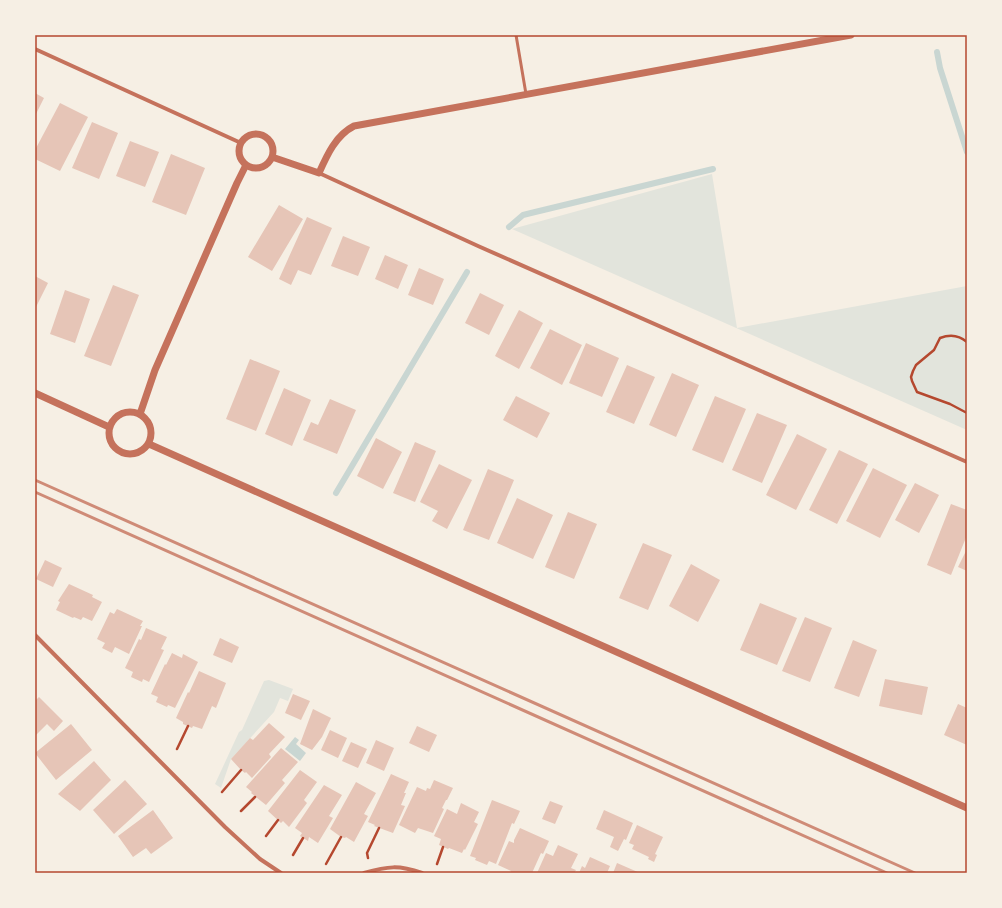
<svg xmlns="http://www.w3.org/2000/svg" width="1002" height="908" font-family="'Exo 2',sans-serif">
  <style>
    .green { fill: #e2e4dc }
    .water { fill: #c9d6d2 }
    .lines { fill: none; stroke-linecap: round; stroke-linejoin: round }
    .stream { stroke: #c9d6d2; stroke-width: 6 }
    .building { fill: #e6c5b7 }
    .path { stroke: #b5482f; stroke-width: 2.5 }
    .service { stroke: #c5725c; stroke-width: 3 }
    .minor { stroke: #c5725c; stroke-width: 4 }
    .tertiary { stroke: #c5725c; stroke-width: 7 }
    .rail { stroke: #cf8b77; stroke-width: 3 }
    .neatline { fill: none; stroke: #b5482f; stroke-width: 1.5 }
  </style>
  <rect width="100%" height="100%" fill="#f6efe4"/>
  <path class="green" d="M712,174L737,328L967,286V430L512,229Z
    M269,680L293,689L288,701L280,698L274,712L231,759L221,788L215,784L239,732L242,730L264,681Z"/>
  <path class="water" d="M295,737L299,740L296,744L306,753L300,761L285,749Z"/>
  <g class="lines">
    <path class="stream" d="M937,52L940,68L967,152
      M509,227L523,215L531,213L713,169
      M336,493L467,272"/>
  </g>
  <path class="building" d="M35,93L44,98L35,116Z
    M60,103L88,117L60,171L35,159V150Z
    M92,122L118,133L99,179L72,168Z
    M130,141L159,152L145,187L116,176Z
    M171,154L205,168L186,215L152,202Z
    M279,205L303,219L272,271L248,257Z
    M307,217L332,228L311,275L298,270L291,285L279,279Z
    M343,236L370,247L358,276L331,266Z
    M385,255L408,265L398,289L375,279Z
    M419,268L444,279L433,305L408,295Z
    M35,276L48,283L35,309Z
    M113,285L139,295L111,366L84,356Z
    M65,290L90,299L75,343L50,334Z
    M480,293L504,305L489,335L465,323Z
    M519,310L543,323L519,369L495,356Z
    M550,329L582,345L562,385L530,368Z
    M586,343L619,358L602,397L569,383Z
    M250,359L280,371L256,431L226,419Z
    M627,365L655,377L634,424L606,412Z
    M672,373L699,385L676,437L649,425Z
    M284,388L311,400L292,446L265,434Z
    M516,396L550,413L537,438L503,420Z
    M715,396L746,409L723,463L692,450Z
    M330,399L356,410L337,454L303,440L311,422L318,425Z
    M757,413L787,425L762,483L732,470Z
    M797,434L827,449L796,510L766,495Z
    M376,438L402,452L383,489L357,476Z
    M415,442L436,451L415,502L393,493Z
    M839,450L868,464L837,524L809,510Z
    M439,464L472,480L447,529L432,521L438,511L420,502Z
    M873,468L907,485L880,538L846,521Z
    M488,469L514,480L489,540L463,530Z
    M915,483L939,495L919,533L895,520Z
    M517,498L553,515L533,559L497,543Z
    M951,504L967,510V535L951,575L927,565Z
    M568,512L597,524L574,579L545,567Z
    M643,543L672,555L648,610L619,598Z
    M967,549V571L958,567Z
    M45,560L62,568L53,587L36,579Z
    M691,564L720,580L698,622L669,606Z
    M69,584L93,595L92,597L102,602L92,621L83,617L81,620L74,617L73,618L56,610L60,602L58,601Z
    M760,603L797,618L777,665L740,650Z
    M117,609L143,621L140,626H142L129,654L115,647L112,653L102,648L105,643L97,639L110,612L114,614Z
    M805,617L832,628L810,682L782,671Z
    M146,628L167,637L161,649L164,650L149,682L143,679L142,682L131,677L133,672L125,668L139,639L141,640Z
    M220,638L239,647L232,663L213,655Z
    M853,640L877,650L859,697L834,688Z
    M172,653L182,658L183,654L198,662L175,708L168,705L167,707L156,702L158,697L151,694L165,664L166,665Z
    M199,671L226,683L216,708L212,706L202,729L193,726L192,728L183,724V722L176,718L188,692L189,693Z
    M885,679L928,687L922,715L879,706Z
    M293,694L310,701L301,720L285,713Z
    M39,697L63,721L54,731L47,724L35,736V701Z
    M958,704L967,708V745L944,735Z
    M313,709L331,718L322,737L312,750L300,744Z
    M269,723L285,737L269,754L271,757L252,778L246,772L245,773L241,770L231,759L250,738L253,740Z
    M71,724L92,750L56,780L35,753Z
    M417,726L437,735L429,752L409,743Z
    M330,730L347,738L338,758L321,750Z
    M376,740L394,748L384,771L366,763Z
    M351,742L367,749L358,768L342,761Z
    M281,748L298,762L282,780L285,783L266,805L251,793L252,792L246,787Z
    M94,761L111,780L80,811L58,794Z
    M300,770L317,782L304,800L307,803L289,827L283,821L281,823L268,811Z
    M391,774L409,782L404,793H406L401,805L405,806L393,833L374,826L375,825L368,822Z
    M125,780L147,804L114,834L93,810Z
    M434,780L453,788L447,800H446L442,808L444,809L433,833L418,828L415,833L399,825L417,787L426,791L427,788L430,789Z
    M356,782L376,793L364,814L368,816L354,842L346,837L345,838L341,837L330,829Z
    M324,785L342,795L329,816L333,818L318,843L309,837L308,841L300,836L302,833L295,828Z
    M492,800L520,811L514,824L512,823L496,864L489,861L487,865L475,860L476,858L470,856Z
    M550,801L563,806L555,824L542,819Z
    M461,803L479,812L474,822L478,824L465,850L464,849L462,853L449,848L448,849L439,845L441,839L434,836L447,809L457,814Z
    M153,810L173,838L151,854L146,848L133,857L118,836Z
    M604,810L633,823L626,840L624,839L618,851L610,847L614,837L596,829Z
    M637,825L663,837L655,854L657,855L654,862L648,859L649,857L632,849L634,845L629,843Z
    M520,828L549,841L543,854L541,853L532,873H510L511,871L498,865L509,841L514,843V840Z
    M558,845L578,854L571,868L576,870L574,873H537L546,853L553,856Z
    M590,857L610,866L607,873H579L582,866L585,868Z
    M617,863L640,873H613Z"/>
  <g class="lines">
    <path class="path" d="M967,342C959,335 950,334 940,338L934,350L916,365L913,371L911,377L912,381L917,392L950,404L967,413
      M177,749L188,726
      M222,792L241,770
      M241,811L255,797
      M266,836L278,820
      M293,855L303,838
      M368,858L367,853L379,828
      M326,864L341,837
      M437,864L443,847"/>
    <path class="service" d="M516,35L526,94"/>
    <path class="minor" d="M35,49L241,143
      M319,173L478,246L967,462
      M35,635L225,827L260,859L281,873
      M364,873C388,866 399,865 422,873"/>
    <path class="tertiary" d="M239 151a17 17 0 1 1 34 0a17 17 0 1 1-34 0Z
      M272,157L319,173C327,155 336,135 354,126L851,35
      M35,393L109,427
      M109 433a21 21 0 1 1 42 0a21 21 0 1 1-42 0Z
      M140,414L155,370L237,183L246,165
      M149,444L967,808"/>
    <path class="rail" d="M35,480L915,873
      M35,492L887,873"/>
  </g>
  <rect width="1002" height="908" fill="none" stroke="#f6efe4" stroke-width="72"/>
  <rect x="36" y="36" width="930" height="836" class="neatline"/>
</svg>
